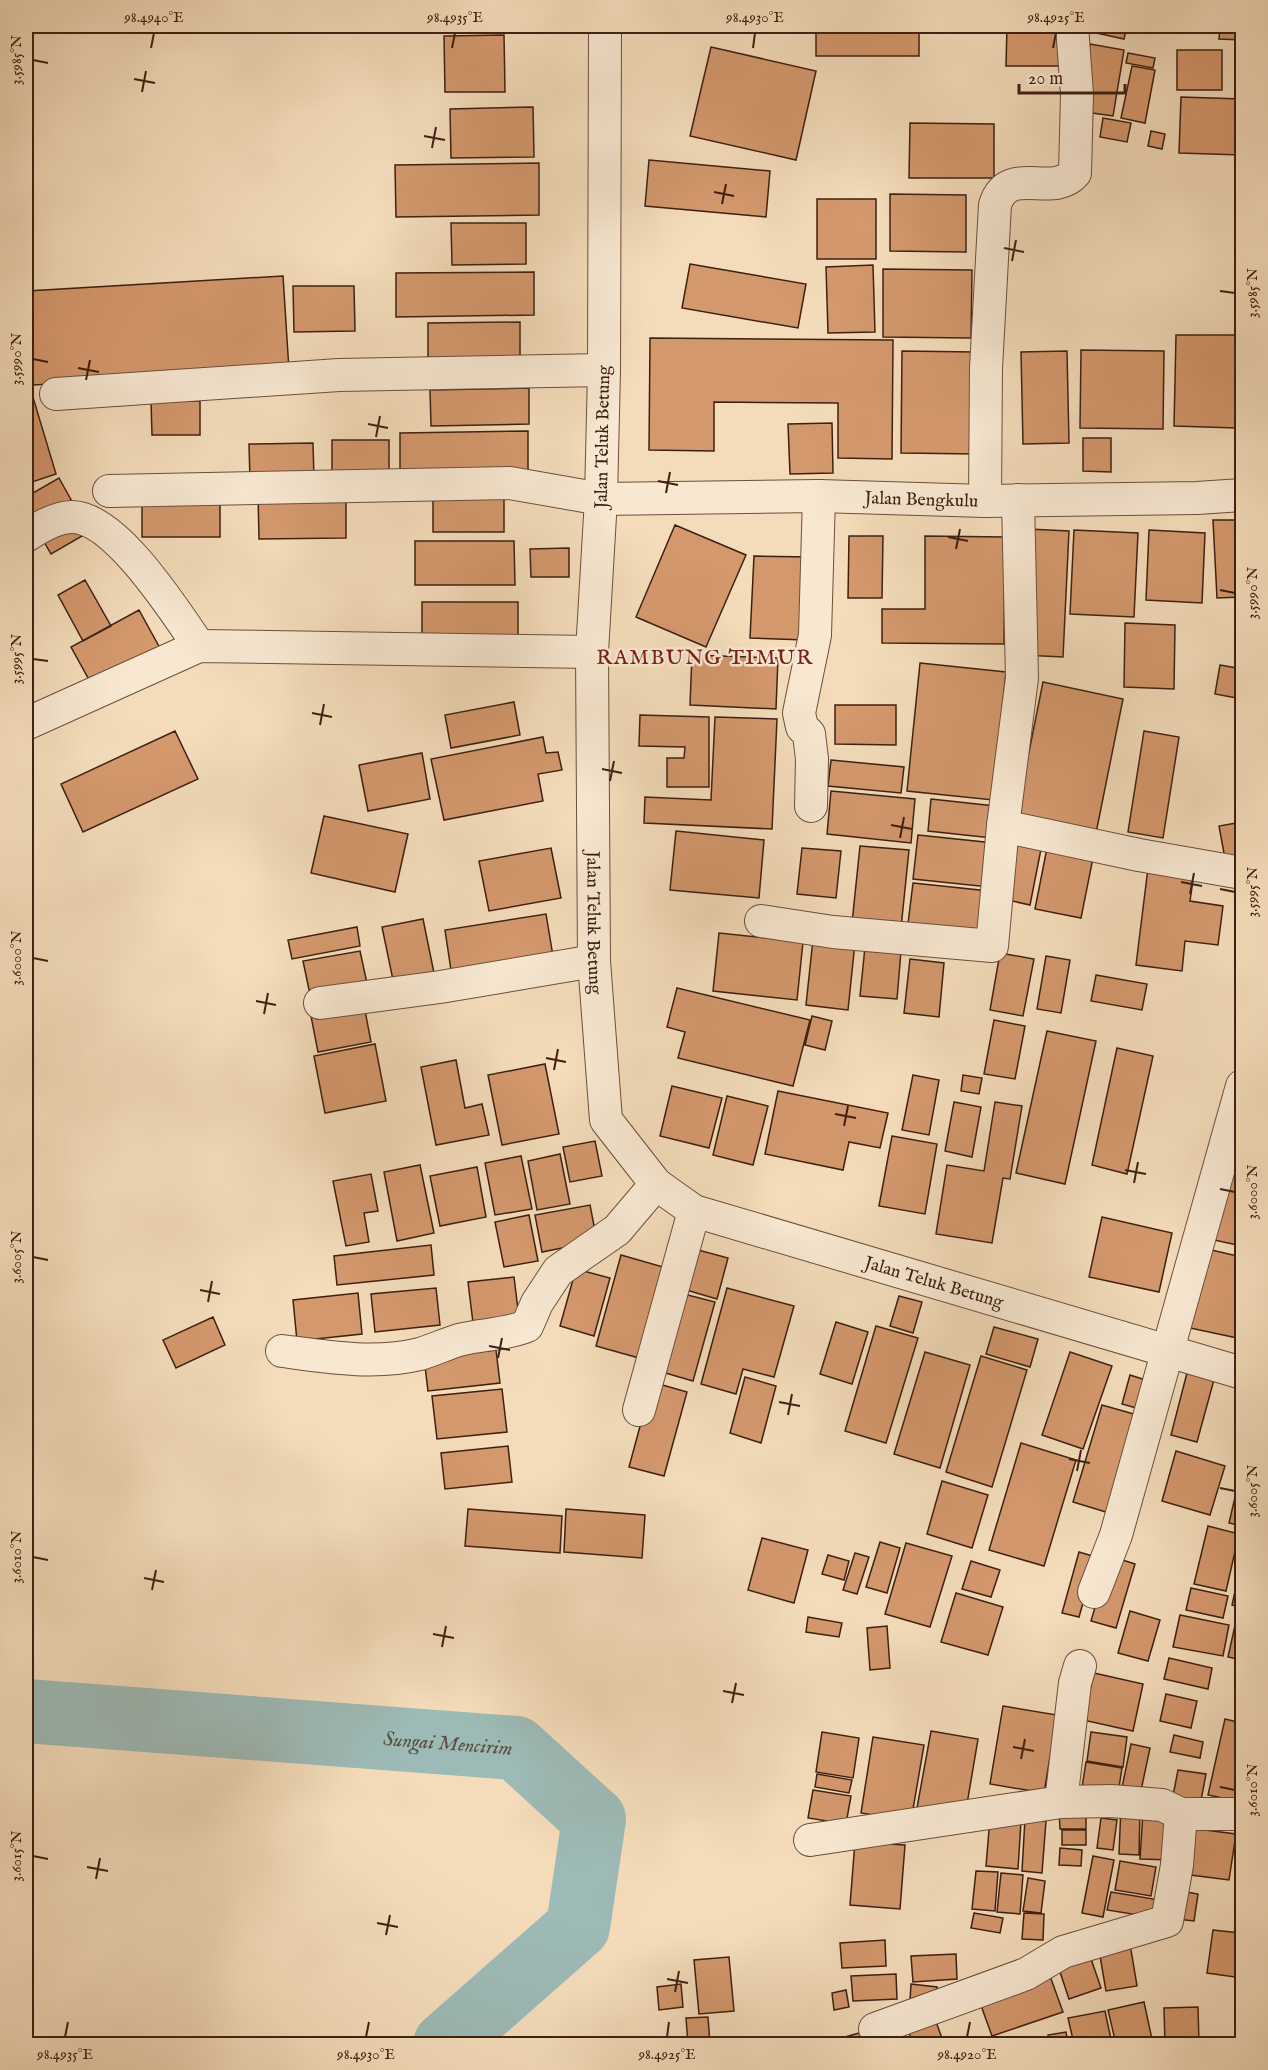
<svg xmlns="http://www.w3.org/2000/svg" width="1268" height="2070" font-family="'IM FELL English',serif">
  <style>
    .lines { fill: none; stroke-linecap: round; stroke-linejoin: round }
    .river { stroke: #9dbab6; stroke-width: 64 }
    .building { fill: #d4986d; stroke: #3e2011; stroke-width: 1.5 }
    .minor-casing { stroke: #6c4f3b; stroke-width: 34 }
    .minor { stroke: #f8e8d2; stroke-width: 32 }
    .ticks { fill: none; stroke: #3e2011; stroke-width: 2 }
    .labels { text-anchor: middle; stroke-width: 5; stroke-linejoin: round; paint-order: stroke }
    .street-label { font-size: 18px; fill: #3e2011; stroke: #f8e8d2 }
    .water-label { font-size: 20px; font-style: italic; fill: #5a4e43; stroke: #f8e8d2 }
    .quarter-label { font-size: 21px; letter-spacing: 1.5px; fill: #7a1f14; stroke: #f8e8d2 }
    .neatline { fill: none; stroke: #3e2011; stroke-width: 2 }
    .ticks-label { font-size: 15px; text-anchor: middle; fill: #3e2011 }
  </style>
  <rect width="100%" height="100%" fill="#f4dcba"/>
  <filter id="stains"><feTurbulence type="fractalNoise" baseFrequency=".00333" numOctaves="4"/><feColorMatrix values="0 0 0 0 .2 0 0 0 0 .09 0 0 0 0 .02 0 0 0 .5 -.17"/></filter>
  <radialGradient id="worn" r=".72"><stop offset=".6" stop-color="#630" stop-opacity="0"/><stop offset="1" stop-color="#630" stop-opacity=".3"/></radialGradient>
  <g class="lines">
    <path class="river" id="s1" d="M26,1711L516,1748L594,1819L578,1927L445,2044"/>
  </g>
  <path class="building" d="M816,26H919V56H816Z
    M1007,26H1067V66H1006Z
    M1097,26H1127L1124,39L1096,33Z
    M1220,26H1242V40L1219,39Z
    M504,35L505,92H445L444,36Z
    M1090,44L1124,50L1113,116L1078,111Z
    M711,47L816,71L796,160L690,136Z
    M1177,50H1222V90H1177Z
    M1128,53L1155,58L1153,68L1126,63Z
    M1132,66L1155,70L1145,123L1121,118Z
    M1181,97L1242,99V155L1179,153Z
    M533,107L534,157L451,158L450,109Z
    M1103,118L1131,123L1127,142L1100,137Z
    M910,123L994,124V178H909Z
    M1151,131L1165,134L1162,149L1148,146Z
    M649,160L770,171L766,217L645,206Z
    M539,163V215L396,217L395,165Z
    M890,194L966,195V252L890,251Z
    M817,199H876V259H817Z
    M451,223H526V264L452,265Z
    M690,264L806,284L798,328L682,308Z
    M873,265L875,332L828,333L826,267Z
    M883,269L972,270L971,338L883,337Z
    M534,272V315L396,317V273Z
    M283,276L289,370L33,385L27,291Z
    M293,286H354L355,331L294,332Z
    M520,322V359L428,361V323Z
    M1176,335H1237L1236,428L1174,426Z
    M650,338L893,340L892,459L838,458V403L714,402V451L649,450Z
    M1081,350L1164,351L1163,429L1080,428Z
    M902,351L976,352V454L901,453Z
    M1067,351L1069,443L1023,444L1021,352Z
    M26,374L56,474L26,484Z
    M529,388V424L431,426L430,390Z
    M151,401H200V435H152Z
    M832,423L833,473L790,474L788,424Z
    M528,431V477L400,479V433Z
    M1083,438H1111V472L1083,471Z
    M332,440H389V478L332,479Z
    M313,443L314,480H250L249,444Z
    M59,478L89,532L51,554L26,510V497Z
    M433,487H504V532H433Z
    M346,492V538L259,539L258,493Z
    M220,504V537H142V505Z
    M1213,520H1242V597L1217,598Z
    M675,525L746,555L706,647L636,617Z
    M1028,529L1069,531L1063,657L1022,655Z
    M1074,530L1138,533L1134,617L1070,614Z
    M1149,530L1205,533L1202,603L1146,600Z
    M849,536H883L882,598H848Z
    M925,536L1005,537L1004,644L882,643V609H925Z
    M415,541H514L515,585H415Z
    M569,548V577H531L530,549Z
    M754,556L810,557L806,640L750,638Z
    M85,580L111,626L83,641L58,595Z
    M422,602H518V650L422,651Z
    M139,610L161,650L93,687L71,647Z
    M1125,623L1175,625L1174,689L1124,687Z
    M692,655L778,658L776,709L690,705Z
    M920,663L1006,672L993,800L907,791Z
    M1220,665L1242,669V699L1215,694Z
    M1043,682L1123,699L1096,833L1016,817Z
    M514,702L520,735L451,748L445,715Z
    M835,705H896V745L835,744Z
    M640,715L709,717V787H667V758H684L685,747L639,746Z
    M715,717L777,719L772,829L644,823L645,797L711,800Z
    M175,731L198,779L83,832L61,784Z
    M1144,731L1179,737L1163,838L1128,832Z
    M543,737L546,753L558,752L562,770L538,774L543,801L444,820L431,759Z
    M422,753L430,799L368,811L359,765Z
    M831,760L904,767L901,793L828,786Z
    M831,791L915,799L911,843L827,834Z
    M931,799L995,806L992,838L928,831Z
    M324,816L408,834L395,892L311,873Z
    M1242,822V860L1226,864L1219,826Z
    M676,831L764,840L759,898L670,890Z
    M1015,833L1043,839L1030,905L1003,899Z
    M918,835L994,843L989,887L913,879Z
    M1048,843L1094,853L1081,918L1035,909Z
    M860,846L909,850L901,928L852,923Z
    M551,848L561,898L489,911L479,861Z
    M802,848L841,851L836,898L797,894Z
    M1148,868L1194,873L1190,901L1223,906L1218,945L1185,941L1182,971L1136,965Z
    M913,883L989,891L985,940L907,932Z
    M546,914L554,962L452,977L445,930Z
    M423,919L434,973L393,980L382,927Z
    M357,927L360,946L292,959L288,940Z
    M719,933L803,942L797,1000L713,991Z
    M813,939L855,943L848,1010L806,1005Z
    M865,947L901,951L897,999L860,996Z
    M360,951L368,988L311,999L303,961Z
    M1000,953L1034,959L1023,1016L990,1010Z
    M1046,956L1070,960L1061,1013L1037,1009Z
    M910,959L944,963L939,1017L904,1013Z
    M1096,975L1147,984L1142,1010L1091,1001Z
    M677,988L810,1020L793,1086L678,1058L685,1032L667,1027Z
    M363,1000L371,1042L318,1052L310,1011Z
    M812,1016L832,1021L825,1050L805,1045Z
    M994,1020L1025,1026L1015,1079L984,1074Z
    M1047,1031L1096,1041L1065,1184L1016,1173Z
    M375,1044L386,1101L325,1113L314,1056Z
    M1117,1048L1153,1056L1127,1174L1092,1165Z
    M456,1060L465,1108L482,1104L489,1135L436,1145L421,1067Z
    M545,1064L559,1134L502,1145L488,1075Z
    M913,1075L939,1080L929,1135L902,1130Z
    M963,1075L982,1078L979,1094L961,1091Z
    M672,1086L722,1098L709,1148L660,1136Z
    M778,1091L888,1113L880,1148L849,1142L843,1170L765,1154Z
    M727,1096L768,1106L753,1165L713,1155Z
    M954,1102L981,1107L972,1157L945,1151Z
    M995,1102L1022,1106L1010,1179L1003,1178L992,1243L936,1234L947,1165L984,1171Z
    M1242,1108V1246L1214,1240Z
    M892,1136L937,1144L925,1214L879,1206Z
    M595,1141L602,1176L570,1182L563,1147Z
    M560,1154L570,1204L537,1210L528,1161Z
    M521,1156L532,1209L495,1215L485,1163Z
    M420,1165L434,1233L397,1241L384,1172Z
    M477,1167L486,1217L440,1226L430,1176Z
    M371,1174L378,1211L364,1213L369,1242L346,1246L333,1181Z
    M590,1205L597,1241L542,1252L535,1215Z
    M529,1215L538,1261L504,1267L495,1222Z
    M1102,1217L1172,1233L1159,1292L1089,1277Z
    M431,1245L434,1275L337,1285L334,1256Z
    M687,1247L728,1258L717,1299L676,1287Z
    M1207,1249L1242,1257V1339L1190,1328Z
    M621,1255L663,1267L639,1358L596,1346Z
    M576,1269L610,1278L594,1336L560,1326Z
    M514,1277L520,1326L474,1331L468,1282Z
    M436,1288L440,1325L375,1332L371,1294Z
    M727,1288L794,1306L774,1377L743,1369L736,1394L701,1384Z
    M676,1292L715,1302L693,1381L655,1370Z
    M358,1293L362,1334L297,1341L293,1300Z
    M899,1296L922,1302L913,1333L890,1326Z
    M213,1317L225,1345L176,1368L163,1340Z
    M836,1322L868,1332L852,1384L820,1374Z
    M876,1326L918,1338L886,1443L845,1431Z
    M994,1327L1038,1339L1030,1367L986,1354Z
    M496,1350L500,1383L428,1391L424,1358Z
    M925,1352L970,1365L940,1468L894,1454Z
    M1070,1352L1112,1366L1083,1449L1042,1435Z
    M981,1356L1027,1370L992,1487L946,1472Z
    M1188,1369L1215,1376L1197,1442L1171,1435Z
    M1130,1375L1155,1383L1147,1411L1122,1404Z
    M745,1377L776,1386L761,1443L730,1433Z
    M652,1382L687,1392L664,1476L629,1467Z
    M502,1389L507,1432L437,1439L432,1396Z
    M1102,1405L1148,1418L1119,1516L1073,1502Z
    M1021,1443L1076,1460L1044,1566L989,1550Z
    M508,1446L512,1482L445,1489L441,1453Z
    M1176,1451L1225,1466L1210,1515L1162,1501Z
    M1239,1480L1242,1481V1526L1229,1523Z
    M942,1481L988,1495L972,1548L927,1534Z
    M468,1509L562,1516L560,1553L465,1546Z
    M566,1509L645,1515L642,1558L564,1552Z
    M1208,1526L1239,1534L1226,1591L1194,1584Z
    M762,1538L808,1550L794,1603L748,1590Z
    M880,1542L900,1548L887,1593L866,1587Z
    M906,1543L952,1556L930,1627L885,1614Z
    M1079,1552L1096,1557L1079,1617L1062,1613Z
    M855,1553L869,1557L857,1594L843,1590Z
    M828,1555L849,1561L844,1580L822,1574Z
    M1110,1556L1135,1564L1116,1628L1091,1621Z
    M1242,1560V1608L1232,1605Z
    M971,1561L1000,1570L991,1597L962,1589Z
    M1191,1588L1228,1596L1223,1618L1186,1610Z
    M956,1593L1003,1607L988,1655L941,1642Z
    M1130,1611L1160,1620L1148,1661L1118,1653Z
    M1238,1612L1242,1613V1660L1228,1657Z
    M1180,1615L1229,1625L1223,1656L1173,1647Z
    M808,1617L842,1623L839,1637L806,1632Z
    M887,1626L890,1668L870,1670L867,1628Z
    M1169,1658L1212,1668L1208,1689L1164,1679Z
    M1094,1673L1143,1684L1133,1731L1083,1720Z
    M1166,1694L1197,1701L1191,1728L1160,1721Z
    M1003,1706L1057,1715L1044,1793L990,1784Z
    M1225,1719L1242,1723V1802L1208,1795Z
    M931,1731L978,1739L965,1816L917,1808Z
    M822,1732L859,1738L853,1778L816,1772Z
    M1091,1732L1127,1737L1123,1767L1087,1761Z
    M1174,1735L1203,1742L1200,1758L1170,1752Z
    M873,1737L924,1745L911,1821L861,1813Z
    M1131,1744L1150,1748L1139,1800L1120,1797Z
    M1086,1762L1122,1768L1117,1800L1081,1794Z
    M1178,1770L1206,1774L1199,1811L1171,1806Z
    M817,1774L852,1780L849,1793L815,1787Z
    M813,1790L851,1796L846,1824L808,1818Z
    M1121,1806L1140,1807L1139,1855L1119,1854Z
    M1086,1810V1829H1060L1059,1811Z
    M1143,1812L1174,1814L1172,1860L1140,1859Z
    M990,1818L1021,1821L1018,1869L986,1866Z
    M1101,1818L1117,1820L1113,1850L1097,1848Z
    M1025,1819L1046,1821L1042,1873L1022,1871Z
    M1189,1828L1236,1834L1229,1880L1183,1874Z
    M1062,1830H1086V1845H1062Z
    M855,1842L905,1845L900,1909L850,1905Z
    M1060,1848L1082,1850L1081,1866L1059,1865Z
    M1093,1856L1114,1860L1103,1917L1082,1913Z
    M1120,1861L1156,1867L1151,1896L1115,1890Z
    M976,1871L998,1872L995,1911L972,1909Z
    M1001,1873L1023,1875L1020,1914L997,1912Z
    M1028,1878L1045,1881L1041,1913L1023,1911Z
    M1181,1891L1198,1894L1194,1921L1177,1919Z
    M1111,1892L1166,1901L1163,1919L1107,1910Z
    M974,1913L1003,1918L1000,1933L971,1928Z
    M1024,1913L1044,1914L1043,1940L1022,1939Z
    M1213,1930L1240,1933L1235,1977L1207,1973Z
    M885,1940L886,1966L842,1968L840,1943Z
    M1130,1944L1137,1986L1106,1991L1099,1950Z
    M1088,1950L1101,1988L1069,1999L1056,1960Z
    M956,1954L957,1979L913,1982L911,1956Z
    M729,1957L734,2011L699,2014L694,1960Z
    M896,1974L897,1999L853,2001L851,1976Z
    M1050,1976L1063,2012L992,2036L979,2000Z
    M681,1984L683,2007L659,2010L657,1987Z
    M911,1984L937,1987L936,2002L910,2000Z
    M846,1990L849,2007L834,2010L832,1993Z
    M1144,2002L1153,2044H1116L1108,2010Z
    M1198,2007L1199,2044H1165L1164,2008Z
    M1105,2011L1112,2044H1074L1068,2018Z
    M934,2016L944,2044H913L906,2025Z
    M708,2017L710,2044H688L686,2018Z
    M902,2028L908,2044H877L875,2038Z
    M1066,2032L1068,2044H1050L1048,2035Z
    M859,2033L863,2044H821Z
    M1042,2038L1043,2044H1017V2042Z"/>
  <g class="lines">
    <g class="minor-casing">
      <g id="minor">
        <path id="s2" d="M605,26L604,370L601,499L592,652L594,961L606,1120L656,1184L694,1211L1242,1373"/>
        <path d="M56,394L339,375L604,370"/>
        <path id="s3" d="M109,491L510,483L601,499L819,496L985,501L1197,498L1242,495"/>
        <path d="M985,501L986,368L995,205C1008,163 1053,199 1075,173L1077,94L1072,26"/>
        <path d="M26,536C38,528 57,517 72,517C116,517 176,613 199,646"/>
        <path d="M26,724L199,646L592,652"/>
        <path d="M811,806L812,759L809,734L802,727L799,713L815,635L819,496"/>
        <path d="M1003,826L1139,855L1242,873"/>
        <path d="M761,921L833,932L992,946L1003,826L1022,678L1018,500"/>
        <path d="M320,1003L440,987L594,961"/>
        <path d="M282,1351C327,1357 375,1365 420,1354C433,1350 446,1344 459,1340C482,1334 505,1335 527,1326L537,1303L558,1271L617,1230L656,1184"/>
        <path d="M639,1410L694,1211"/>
        <path d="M1094,1592L1116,1535L1242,1086"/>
        <path d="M1061,1802L1075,1683L1080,1666"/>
        <path d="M810,1840L1061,1802L1111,1801L1162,1805L1181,1814H1242"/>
        <path d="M875,2029L1026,1974L1063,1952L1167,1921L1177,1865L1181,1814"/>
      </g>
    </g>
    <use href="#minor" class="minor"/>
  </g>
  <path class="ticks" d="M151,48L154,33M452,48L455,33M753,48L755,33M1053,48L1056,33M33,60L48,63M134,79L155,83M142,92L146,71M424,136L445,140M432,148L436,127M714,192L734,196M722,204L726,184M1004,248L1024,252M1012,261L1016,240M1220,291L1235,293M33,359L48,362M78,368L99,372M86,380L90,360M368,424L388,428M376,437L380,416M658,481L678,485M666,493L670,472M948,537L968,541M956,549L960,529M1220,590L1235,593M33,659L48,661M312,713L332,717M320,725L324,704M602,769L622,773M610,781L614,761M891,825L912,829M900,838L904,817M1181,882L1202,886M1220,889L1235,892M1190,894L1194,873M33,958L48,961M256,1001L276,1005M264,1014L268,993M546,1058L566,1062M554,1070L558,1049M835,1114L856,1118M844,1126L848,1106M1125,1170L1146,1174M1134,1183L1138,1162M1220,1189L1235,1192M33,1257L48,1260M200,1290L220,1294M208,1302L212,1281M489,1346L510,1350M498,1358L502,1338M779,1402L800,1406M788,1415L792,1394M1069,1459L1090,1463M1077,1471L1081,1450M1220,1488L1235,1491M33,1557L48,1560M144,1578L164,1582M152,1590L156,1570M433,1634L454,1638M442,1647L446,1626M723,1691L744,1695M732,1703L736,1683M1013,1747L1034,1751M1021,1759L1025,1739M1220,1787L1235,1790M33,1856L48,1859M87,1867L108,1871M96,1879L100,1858M377,1923L398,1927M386,1935L390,1915M667,1979L688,1983M675,1992L679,1971M65,2037L68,2022M366,2037L369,2022M667,2037L669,2022M967,2037L970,2022"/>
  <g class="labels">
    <g class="street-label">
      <text transform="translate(602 437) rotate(-89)" y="6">Jalan Teluk Betung</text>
      <text dy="6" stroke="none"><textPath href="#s3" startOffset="814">Jalan Bengkulu</textPath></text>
      <text dy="6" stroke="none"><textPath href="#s2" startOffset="897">Jalan Teluk Betung</textPath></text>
      <text dy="6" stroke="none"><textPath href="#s2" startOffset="1473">Jalan Teluk Betung</textPath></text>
    </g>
    <g class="water-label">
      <text dy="7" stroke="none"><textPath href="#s1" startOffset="423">Sungai Mencirim</textPath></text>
    </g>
    <g class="quarter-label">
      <text x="705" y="664">RAMBUNG TIMUR</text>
    </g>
  </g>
  <rect width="1268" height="2070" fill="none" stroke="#f4dcba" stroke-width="66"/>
  <path d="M1019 84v9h106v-9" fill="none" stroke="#3e2011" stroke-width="3"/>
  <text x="1028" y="84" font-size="18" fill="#3e2011" stroke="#f8e8d2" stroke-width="4.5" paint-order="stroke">20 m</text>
  <rect x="33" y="33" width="1202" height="2004" class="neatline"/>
  <g class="ticks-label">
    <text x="154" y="22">98.4940°E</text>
    <text x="455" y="22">98.4935°E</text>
    <text x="755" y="22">98.4930°E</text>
    <text x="1056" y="22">98.4925°E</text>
    <text transform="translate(16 60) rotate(-90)" y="5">3.5985°N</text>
    <text transform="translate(1252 293) rotate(-90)" y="5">3.5985°N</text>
    <text transform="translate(16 359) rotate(-90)" y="5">3.5990°N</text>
    <text transform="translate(1252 593) rotate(-90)" y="5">3.5990°N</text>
    <text transform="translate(16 659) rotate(-90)" y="5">3.5995°N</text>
    <text transform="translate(1252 892) rotate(-90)" y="5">3.5995°N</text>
    <text transform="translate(16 958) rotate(-90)" y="5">3.6000°N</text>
    <text transform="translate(1252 1192) rotate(-90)" y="5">3.6000°N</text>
    <text transform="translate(16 1257) rotate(-90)" y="5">3.6005°N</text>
    <text transform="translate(1252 1491) rotate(-90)" y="5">3.6005°N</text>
    <text transform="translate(16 1557) rotate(-90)" y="5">3.6010°N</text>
    <text transform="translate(1252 1790) rotate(-90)" y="5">3.6010°N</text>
    <text transform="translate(16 1856) rotate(-90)" y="5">3.6015°N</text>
    <text x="65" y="2059">98.4935°E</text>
    <text x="366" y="2059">98.4930°E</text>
    <text x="667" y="2059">98.4925°E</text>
    <text x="967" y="2059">98.4920°E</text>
  </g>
  <rect width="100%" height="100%" filter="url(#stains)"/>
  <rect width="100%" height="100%" fill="url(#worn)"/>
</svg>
